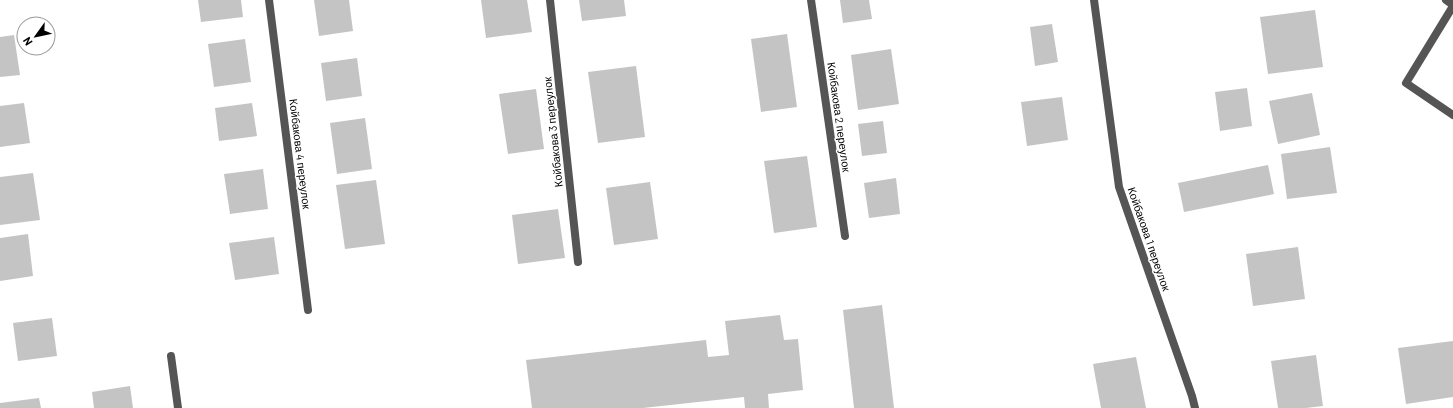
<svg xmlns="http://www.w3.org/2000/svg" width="1453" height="408" font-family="Barlow,sans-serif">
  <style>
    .building { fill: #c4c4c4 }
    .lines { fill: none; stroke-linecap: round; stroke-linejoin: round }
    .service { stroke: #555; stroke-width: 8 }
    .minor { stroke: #555; stroke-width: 8 }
    .labels { text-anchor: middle; stroke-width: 3; stroke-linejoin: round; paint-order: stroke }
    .street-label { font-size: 11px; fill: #000; stroke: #fff }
  </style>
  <rect width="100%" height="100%" fill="#fff"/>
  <path class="building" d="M198,0H241L243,17L201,22Z
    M314,0H349L353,31L319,36Z
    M481,0H527L532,32L486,38Z
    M579,0H624L626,16L582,21Z
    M840,0H869L872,19L843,23Z
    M1315,10L1323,67L1268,74L1260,17Z
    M1052,24L1058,62L1035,66L1030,27Z
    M787,34L797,107L761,112L751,39Z
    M14,35L20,75L0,77V37Z
    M245,39L251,82L214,87L208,44Z
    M891,49L899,104L858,110L851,55Z
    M357,58L362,96L326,101L321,63Z
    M636,66L645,137L598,143L588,72Z
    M1247,88L1252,126L1220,131L1215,92Z
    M536,89L544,149L508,154L499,94Z
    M1312,93L1320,135L1278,144L1269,101Z
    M1062,97L1068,140L1027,146L1021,102Z
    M24,103L30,143L0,147V106Z
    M252,103L257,136L219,141L215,108Z
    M365,118L372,169L337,174L330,123Z
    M883,121L887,153L862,156L858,124Z
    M1330,147L1337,193L1287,199L1281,154Z
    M807,156L817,227L774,233L764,161Z
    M1268,165L1274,194L1184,212L1178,183Z
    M263,169L268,209L230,214L224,174Z
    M33,173L40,220L0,225V177Z
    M896,178L900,214L869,218L864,183Z
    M376,180L385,244L345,249L336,185Z
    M650,182L658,239L614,245L606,188Z
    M558,209L565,258L518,264L512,215Z
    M28,234L33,276L0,281V238Z
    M274,237L279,274L235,280L229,243Z
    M1298,247L1305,299L1253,306L1246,254Z
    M882,305L894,408H854L843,310Z
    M780,315L784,340L798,339L803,390L768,394L769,408H745L744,397L643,408H532L526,360L706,340L708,357L729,355L725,321Z
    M52,318L57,356L18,361L13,323Z
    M1453,341V397L1406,404L1398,348Z
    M1316,355L1323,406L1306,408H1278L1271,361Z
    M1136,357L1146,408H1101L1093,364Z
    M130,386L133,408H94L92,392Z
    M39,398L41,408H0V403Z"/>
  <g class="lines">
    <path class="service" d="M1446,0L1453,5"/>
    <path class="minor" d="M269,0L308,310
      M550,0L578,262
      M811,0L845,236
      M1094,0L1119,187L1192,396L1195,408
      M1453,6L1406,83L1453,115
      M171,356L178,408"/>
  </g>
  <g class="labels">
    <g class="street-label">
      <text transform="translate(839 117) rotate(82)" y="4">Койбакова 2 переулок</text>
      <text transform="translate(553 132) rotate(-96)" y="4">Койбакова 3 переулок</text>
      <text transform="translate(300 154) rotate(83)" y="4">Койбакова 4 переулок</text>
      <text transform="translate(1149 239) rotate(71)" y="4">Койбакова 1 переулок</text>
    </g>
  </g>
  <g transform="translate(36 36) rotate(237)"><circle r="19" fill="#ffffff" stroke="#999999"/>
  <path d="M0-3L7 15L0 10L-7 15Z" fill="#000000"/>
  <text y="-6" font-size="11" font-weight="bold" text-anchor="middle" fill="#000000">N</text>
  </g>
</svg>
